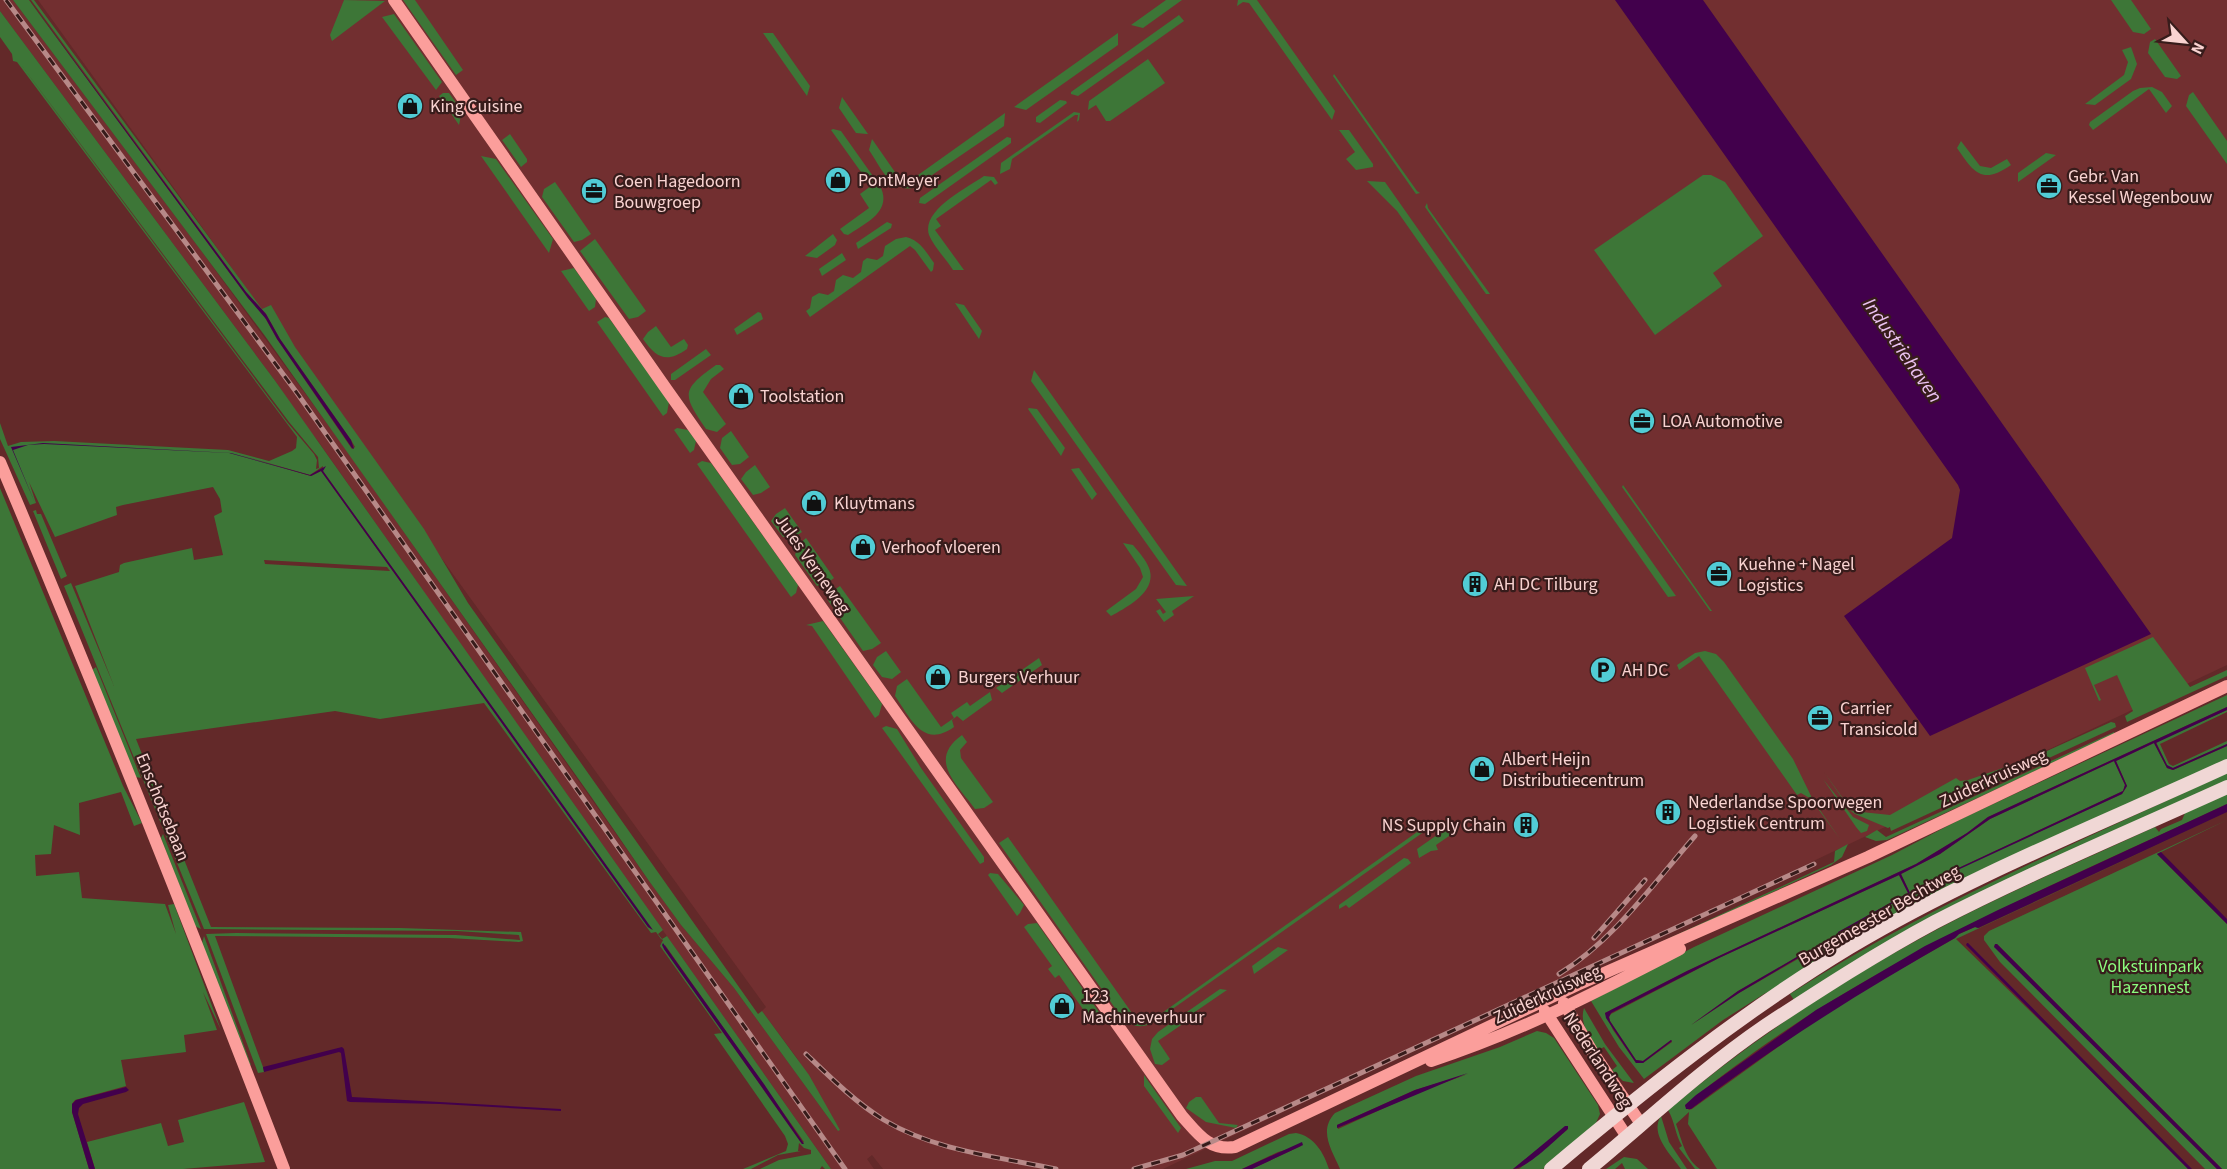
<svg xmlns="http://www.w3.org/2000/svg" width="2227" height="1169" font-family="'Source Sans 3',sans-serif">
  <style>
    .built { fill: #722f30 }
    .green { fill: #3d7637; fill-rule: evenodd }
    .water { fill: #42004c }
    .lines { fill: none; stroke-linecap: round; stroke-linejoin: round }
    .secondary { stroke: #fb9e9b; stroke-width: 12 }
    .primary { stroke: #f0d7d5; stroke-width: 14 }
    .rail-casing { stroke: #b78988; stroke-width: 5 }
    .rail { stroke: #371c1b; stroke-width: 3; stroke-dasharray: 9; stroke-linecap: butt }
    .labels { text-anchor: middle; stroke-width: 4.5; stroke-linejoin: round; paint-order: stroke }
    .poi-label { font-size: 18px; fill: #f9d3d1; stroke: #371c1b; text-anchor: start }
    .street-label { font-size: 18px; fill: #f9d3d1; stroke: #371c1b }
    .park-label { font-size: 18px; fill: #8bfc7e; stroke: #371c1b }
    .water-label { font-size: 20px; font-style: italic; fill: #ebc2f1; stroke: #371c1b }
  </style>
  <rect width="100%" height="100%" fill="#632929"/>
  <path class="built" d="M0,0H13L199,248L342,444L649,881L681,925L734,988L838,1131L797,1058L762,1011L766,1007L38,0H1627L2099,640L1696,0H2227V665L1163,1169H883L872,1155L867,1159L874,1169H831L533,746L421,591L417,582L318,441L307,428L276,382L0,11Z"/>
  <path class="green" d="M13,0H29L248,298L264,316L277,339L352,449L355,447L351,440L280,339L266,314L246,292L31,0H34L262,309L271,305L295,347L424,529L468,603L758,1014L762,1011L809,1075L840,1130L838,1131L734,988L681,925L649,881L592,798L265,336Z
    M344,0L385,1L332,41L330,35Z
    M403,0H415L463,70L456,75Z
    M1166,0H1182L1143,28L1131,25Z
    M1238,0H1257L1335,111L1332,120L1249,3L1243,2L1237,6Z
    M2111,0H2131L2151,29L2144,34L2133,32Z
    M0,11L276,382L663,930L658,934L662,939L667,936L831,1169H825L822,1166L820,1169H760L779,1160L811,1154V1150L804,1148L799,1143L798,1151H801L778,1155L751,1169H743L786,1151L788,1144L785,1136L714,1034L722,1033L660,946L663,940L661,939L656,932L651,933L484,703L380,719L335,711L136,739L211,927L400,928L521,932L523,941L519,942L449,938L215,936L263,1067L264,1072L258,1073L206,934L236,933L456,935L520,940L519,935L457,931L204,929L64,586L71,583L114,686L75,586L119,572L120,565L124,563L192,548L194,560L223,555L214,516L222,512L220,499L213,487L123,505L116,507L117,515L55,537L29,482L36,503L30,505L0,439V423L8,446L21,442L54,441L228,450L269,461L292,451L296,448L297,437L17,62L13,61L12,54L0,37ZM19,62L289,422L318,457L319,468L316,469L317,460L314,454L287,422ZM240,455L310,475L323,466V471L652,930L648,927L321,471L311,476ZM264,560L387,567L390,571L265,564ZM665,945L804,1142L802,1144L664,949Z
    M394,14L442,82L436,90L382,17Z
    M1179,15L1184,21L1078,96L1071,94V92Z
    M763,33H773L810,86L807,96Z
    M1118,33V45L1026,110L1014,107Z
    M2155,39L2181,76L2177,79L2165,77L2148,53L2150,42Z
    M2131,47L2137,64L2131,79L2095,105L2085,104L2124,75L2128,62L2122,50Z
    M1148,59L1165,83L1110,121H1106L1096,105L1088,110L1089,101Z
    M1334,74L1417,191L1420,193L1416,194L1333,76Z
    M2152,87L2162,92L2172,106L2166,113L2149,89L2093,130L2089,125L2090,122L2133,91L2140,88Z
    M2193,92L2227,141V164L2186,106L2189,95Z
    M443,93H449L462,111L459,125L439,96Z
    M842,97L868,134H867L856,133L839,108Z
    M1060,100L1066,101L1067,103L1040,123L1036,122V117Z
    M1074,112L1080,113L1079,120L1077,122L1078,115H1075L1012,159L1010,169L1000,174L1001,163Z
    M1005,113L1004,126L913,188C890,192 880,166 869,150L872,139L904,185Z
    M833,129L841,131L880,186C893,211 866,223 848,235L844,234L840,229L869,208L860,194L871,186L831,130Z
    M1339,130H1349L1373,164V167L1356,170L1346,159L1355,152Z
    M510,134L527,159V162L521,167L502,140Z
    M1007,137L1011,138V143L925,204L919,203L920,198Z
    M1961,141L1980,166L1991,168L2007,159L2011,165C1982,185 1974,173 1957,148Z
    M2046,153L2056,155L2018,182V173Z
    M481,156L496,159L553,239L549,253Z
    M1703,175H1711L1725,182L1763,236L1713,273L1722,286L1655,335L1594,250Z
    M984,176L994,177L998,183L995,185L991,180L936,219L941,226L935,230L964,270H953C946,259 934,247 929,235C921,210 967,188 984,176Z
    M1367,181L1385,182L1676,596L1668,597L1397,211Z
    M555,182L591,234L582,240L574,242L542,197L544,189Z
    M1427,203L1428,208L1490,294H1486L1425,207Z
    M887,222L892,224L891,228L858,249L856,243Z
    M833,234L837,240L835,245L817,258L805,256Z
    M906,237C921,241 926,252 934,263L933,270L931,272L915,250L910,246L810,317L806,311L810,308L812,297L819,293L828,295L834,291L836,280L843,275L853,278L861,272L863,261L867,258L877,260L883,256L885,246L896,239Z
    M595,239L646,311L638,317L629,319L580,251Z
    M842,253L846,260L822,276L819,269Z
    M574,268L596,299L595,307L589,311L561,271Z
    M955,303L964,305L982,331L979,339Z
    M758,312L761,313L763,319L737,335L734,329Z
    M605,317L609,318L669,402L667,413L663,416L597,322Z
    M656,326L671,347L684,339L688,345L687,349C667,363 657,359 643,339L648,332Z
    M706,349L711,355L675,380H671V374Z
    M716,365H720L724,369L711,379L703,392L726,424L717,432L706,429C682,394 681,390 716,365Z
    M1034,370L1039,377L1187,586L1176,585L1031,381Z
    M1029,408L1037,409L1065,448L1061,456L1028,409Z
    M677,428L688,430L696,441L694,450L690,453L674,430Z
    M731,431L749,457L740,464L732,465L720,448L722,438Z
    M702,461L711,463L798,585L796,593L791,597L697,464Z
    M755,465L770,487L761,493L753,495L741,479L746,472Z
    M1079,468L1097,494L1092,500L1071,469Z
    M1623,485L1712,611H1710L1622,487Z
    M0,488L123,786L142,823L134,826L121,792L79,803L80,835L54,825L51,854L35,855L36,876L79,872L82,898L165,904L176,934L168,905L174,904L221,1030L203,992L217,1030L184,1035L186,1052L121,1060L126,1086L75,1100L72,1104V1112L89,1169H0Z
    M785,508L802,532L793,538L783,537L771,521L776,514Z
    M36,510L37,514H41L67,576L61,579L33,511Z
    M806,538L834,578L826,584L817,586L795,555L798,545Z
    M1123,543L1133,545C1139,552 1146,560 1149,568C1158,591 1127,607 1111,616L1106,611L1136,589L1143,577L1140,568Z
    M840,586L881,643L872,649L863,651L827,599L831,592Z
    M1194,596L1172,611L1174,615L1164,622L1156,611L1160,609L1163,614L1166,612L1156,599Z
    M823,621L882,704L879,715L875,718L812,626L806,625Z
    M2153,637L2190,687L2227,670V676L2127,722L2125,716L2133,711L2117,675L2094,685L2101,700L2099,701L2085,668Z
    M886,651L901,672L892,679L882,677L873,665L877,657Z
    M1705,651L1716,654L1724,662L1793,759L1813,800L1840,839L1811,799L1801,793L1797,795L1699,656L1679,670L1677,665L1695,653Z
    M1039,658L1042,665L1002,693L996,688Z
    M96,667L141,778L136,777L92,670Z
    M907,679L941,727L954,718L951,713L967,702L970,706L990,692L992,700L963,721L957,716L952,720L954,727C923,749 911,719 895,696L897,686Z
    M2227,695V707L1988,817L1967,833L1916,864L1687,971L1605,1013L1613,1030L1636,1063H1643L1672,1042L1671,1040L1643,1061L1636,1060L1610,1021L1609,1017L1611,1014L1719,958L1899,875L1908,893L1837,934L1910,893L1901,874L1940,854L1990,819L2114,761L2125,785L2123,791L1935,879L2122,794L2127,786L2116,761L2154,743L2167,768L2173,770L2227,746V760L1764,994L1723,1020L1644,1079L1619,1047L1591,1001L1694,947L1892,855L1959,820ZM1802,954L1803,956L1739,993L1691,1025L1738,991Z
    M2227,710V712L2160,744L2169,764L2173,766L2227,741V744L2173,768L2168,767L2156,742Z
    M2111,722L2115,723L2116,727L1891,831L1890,827L1888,828L1855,814L1851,811L1824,772L1852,811L1890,815L1956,778L1960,781L1968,780L2029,759Z
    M886,726L897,729L921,768L984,857V862L980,864L882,728Z
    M2114,732L2115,734L1887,840L1876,841L1865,837L1877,830L1886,837Z
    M962,735L967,742L960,750L961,758L993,802L984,808L975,809C957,784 927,760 962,735Z
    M2227,773V781L1794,1000L1790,994C1928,905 2079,842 2227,773Z
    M1823,779L1853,817L1869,825L1867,831L1861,833L1856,827Z
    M2227,794V804C2065,880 1899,948 1753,1053C1730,1070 1706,1087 1685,1106L1689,1110L1692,1109L1807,1026L1871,986L1955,938L1959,934L1975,927L1979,928L2227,812L1956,939L2057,1037L2188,1169H1717L1688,1124L1689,1112L1676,1124C1682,1140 1685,1159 1700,1169H1695L1679,1148L1682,1146C1675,1134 1675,1122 1668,1110C1758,1034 1856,971 1961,917C2024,885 2090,857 2155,827L2159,832L2161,829L2182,820L2185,813Z
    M2227,820L2157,854L2227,924V1169H2222L1997,944L1994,946L2217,1169H2205L2000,962L1984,940V936L1989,931Z
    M1427,825L1425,831L1154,1022C1142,1029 1132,1027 1122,1018L999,843L1008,837L1139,1023L1145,1025Z
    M1447,828L1455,832L1436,845L1438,850L1431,851L1419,858L1417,849Z
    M163,834L201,929L195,926L161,838Z
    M1848,844L1842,857L1831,865L1585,979H1581L1834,862L1835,851Z
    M1404,858L1408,859L1411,863L1349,908L1346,905L1339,909V905Z
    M990,873L998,874L1024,905L1020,913L1017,916L988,875Z
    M1037,923L1101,1015L1094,1025L1059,975L1055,978L1048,969L1052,966L1024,927L1028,924Z
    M204,936L251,1065L248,1064L202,943Z
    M1278,947L1288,950L1254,974L1252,966Z
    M1220,989L1227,990L1186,1018L1187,1021L1158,1041L1170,1059L1162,1065L1155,1064L1150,1049L1152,1039L1158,1032Z
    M1584,1008L1605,1044L1634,1083L1623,1081L1612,1070L1617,1066L1604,1047L1598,1050C1590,1037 1579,1024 1584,1008Z
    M1537,1031L1546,1033L1554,1038L1598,1105L1600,1114L1595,1125L1543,1169H1519L1567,1130V1126L1513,1169H1340C1332,1150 1318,1131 1335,1113L1416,1076L1500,1047ZM1468,1074L1424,1090L1338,1129L1337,1125L1415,1090Z
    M1144,1075L1181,1128L1178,1133L1144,1086Z
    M1196,1097H1201L1219,1123L1238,1125L1236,1128L1206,1122L1186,1108L1189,1102Z
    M244,1102L265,1162L183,1169H95L87,1142L161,1123L168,1146L184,1142L178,1120Z
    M1661,1116L1669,1142L1687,1169H1681C1671,1155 1649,1134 1661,1116Z
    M1296,1133C1314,1136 1324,1153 1329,1169H1252L1303,1145L1278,1152L1242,1169H1186L1215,1161H1232L1289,1134Z
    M1624,1157L1637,1159L1648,1169H1625L1622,1163L1615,1169H1606Z"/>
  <path class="water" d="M29,0L246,292L266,314L280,339L351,440L354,449L352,448L277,339L266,319L248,298Z
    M1615,0H1703L2151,634L1930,736L1844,616L1952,538L1960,490L1958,485Z
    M43,443L231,453L310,475L326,466L323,471L653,930L648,927L321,471L311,476L229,453L44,444L28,445L13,450L35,503L11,447Z
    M2227,707V710L2156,743L2167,765L2173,768L2227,744V746L2173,770L2167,768L2154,743L2116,761L2127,786L2122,794L1936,880L1935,879L2123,791L2125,785L2114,761L1990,819L1940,854L1901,874L1910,893L1838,935V932L1908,893L1899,875L1719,958L1611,1013L1609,1017L1610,1021L1636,1060L1643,1061L1671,1040L1672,1041L1643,1063H1636L1606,1018L1605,1013L1687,971L1916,864L1967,833L1988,817Z
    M2227,804V812L1978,928L1975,927L1959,934L1955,938C1863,990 1776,1045 1691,1109H1686L1685,1105L1696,1095L1816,1010L1925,946L1998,910Z
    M2161,852L2227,919V924L2157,854Z
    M663,943L764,1084L804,1144H802L664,949L662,945Z
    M1967,943H1968L2192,1169H2188L1966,945Z
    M1995,944H1997L2222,1169H2217L1994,947Z
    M1802,954L1803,955L1739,993L1691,1025L1738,991Z
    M342,1047L344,1049L352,1097L561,1109V1111L440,1104L350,1102L347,1101L341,1053L339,1052L264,1072L263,1067Z
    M1468,1073L1337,1128V1125L1415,1090Z
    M126,1087L129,1090L126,1092L83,1104L79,1108L78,1114L95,1169H89L72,1112V1104L76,1100Z
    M1565,1126H1568V1129C1556,1139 1527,1169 1513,1169Z
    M1302,1142L1303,1145L1299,1147L1252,1169H1242Z"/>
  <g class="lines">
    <path class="secondary" d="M394,0L667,390L1182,1116C1198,1134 1209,1151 1235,1147L1577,985L1868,857L2227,686
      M0,462C99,696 193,932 284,1169
      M1564,1003L1592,1051L1641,1124
      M1545,1011L1627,1137
      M1431,1061C1520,1032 1597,992 1680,949"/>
    <path class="primary" d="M1551,1169C1646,1089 1744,1011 1850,947C1969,876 2101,824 2227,766
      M1589,1169C1647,1121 1702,1069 1765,1026C1820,990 1877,953 1935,922C2030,873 2130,831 2227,787"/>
    <g class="rail-casing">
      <path id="rail" d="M6,0L297,393L845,1169
        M1594,938L1645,880
        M1559,974C1614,940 1653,884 1695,836
        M806,1054C831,1078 855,1102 884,1120C935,1151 999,1157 1056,1169
        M1134,1169L1183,1155L1814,864"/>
    </g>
    <use href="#rail" class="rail"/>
  </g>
  <defs>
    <g id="shop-disc" transform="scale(1.35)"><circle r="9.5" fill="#51ccd5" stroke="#371c1b"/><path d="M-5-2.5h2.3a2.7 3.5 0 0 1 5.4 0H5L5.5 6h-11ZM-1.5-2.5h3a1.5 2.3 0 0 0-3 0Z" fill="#111"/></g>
    <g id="office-disc" transform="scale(1.35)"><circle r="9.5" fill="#51ccd5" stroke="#371c1b"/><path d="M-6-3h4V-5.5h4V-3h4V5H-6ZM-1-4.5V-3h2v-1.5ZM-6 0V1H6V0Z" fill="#111"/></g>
    <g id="building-disc" transform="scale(1.35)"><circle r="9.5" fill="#51ccd5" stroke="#371c1b"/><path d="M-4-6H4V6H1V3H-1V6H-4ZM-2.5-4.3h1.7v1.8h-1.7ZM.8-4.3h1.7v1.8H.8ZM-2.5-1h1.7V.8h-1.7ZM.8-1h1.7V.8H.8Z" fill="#111"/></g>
    <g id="parking-disc" transform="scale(1.35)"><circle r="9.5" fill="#51ccd5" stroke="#371c1b"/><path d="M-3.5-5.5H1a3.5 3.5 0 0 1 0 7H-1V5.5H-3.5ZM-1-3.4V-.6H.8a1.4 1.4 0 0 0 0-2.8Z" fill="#111"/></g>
  </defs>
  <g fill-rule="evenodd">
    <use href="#shop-disc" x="410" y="106"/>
    <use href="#shop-disc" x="838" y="180"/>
    <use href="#office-disc" x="2049" y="186"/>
    <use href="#office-disc" x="594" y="191"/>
    <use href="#shop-disc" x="741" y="396"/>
    <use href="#office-disc" x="1642" y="421"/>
    <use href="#shop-disc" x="814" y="503"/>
    <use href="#shop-disc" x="863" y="547"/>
    <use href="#office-disc" x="1719" y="574"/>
    <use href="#building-disc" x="1475" y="584"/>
    <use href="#parking-disc" x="1603" y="670"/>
    <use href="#shop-disc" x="938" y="677"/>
    <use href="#office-disc" x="1820" y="718"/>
    <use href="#shop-disc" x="1482" y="769"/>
    <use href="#building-disc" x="1668" y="812"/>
    <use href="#building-disc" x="1526" y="825"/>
    <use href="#shop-disc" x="1062" y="1006"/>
  </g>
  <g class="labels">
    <g class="poi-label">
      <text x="430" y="112">King Cuisine</text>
      <text x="2068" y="182">Gebr. Van<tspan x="2068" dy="21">Kessel Wegenbouw</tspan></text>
      <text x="858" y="186">PontMeyer</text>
      <text x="614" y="187">Coen Hagedoorn<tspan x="614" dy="21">Bouwgroep</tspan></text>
      <text x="760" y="402">Toolstation</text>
      <text x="1662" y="427">LOA Automotive</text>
      <text x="834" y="509">Kluytmans</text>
      <text x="882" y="553">Verhoof vloeren</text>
      <text x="1738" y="570">Kuehne + Nagel<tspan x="1738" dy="21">Logistics</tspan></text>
      <text x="1494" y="590">AH DC Tilburg</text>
      <text x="1622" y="676">AH DC</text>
      <text x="958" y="683">Burgers Verhuur</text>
      <text x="1840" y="714">Carrier<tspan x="1840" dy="21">Transicold</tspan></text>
      <text x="1502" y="765">Albert Heijn<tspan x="1502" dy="21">Distributiecentrum</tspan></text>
      <text x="1688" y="808">Nederlandse Spoorwegen<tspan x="1688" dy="21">Logistiek Centrum</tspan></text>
      <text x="1506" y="831" text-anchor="end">NS Supply Chain</text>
      <text x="1082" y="1002">123<tspan x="1082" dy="21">Machineverhuur</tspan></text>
    </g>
    <g class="street-label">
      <text transform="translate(813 564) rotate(55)" y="6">Jules Verneweg</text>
      <text transform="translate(1993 778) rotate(-25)" y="6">Zuiderkruisweg</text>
      <text transform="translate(163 807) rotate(68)" y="6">Enschotsebaan</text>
      <text transform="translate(1879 915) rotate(-30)" y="6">Burgemeester Bechtweg</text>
      <text transform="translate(1547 994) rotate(-25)" y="6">Zuiderkruisweg</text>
      <text transform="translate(1598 1060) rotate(57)" y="6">Nederlandweg</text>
    </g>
    <g class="park-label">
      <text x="2150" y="972">Volkstuinpark<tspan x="2150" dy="21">Hazennest</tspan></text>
    </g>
    <g class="water-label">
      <text transform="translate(1903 350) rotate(55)" y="7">Industriehaven</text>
    </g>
  </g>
  <g transform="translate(2185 42) rotate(117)" stroke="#371c1b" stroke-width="4.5" paint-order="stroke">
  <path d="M0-4.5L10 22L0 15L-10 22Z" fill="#f9d3d1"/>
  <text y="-9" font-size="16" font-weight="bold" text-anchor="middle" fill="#f9d3d1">N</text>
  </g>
</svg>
